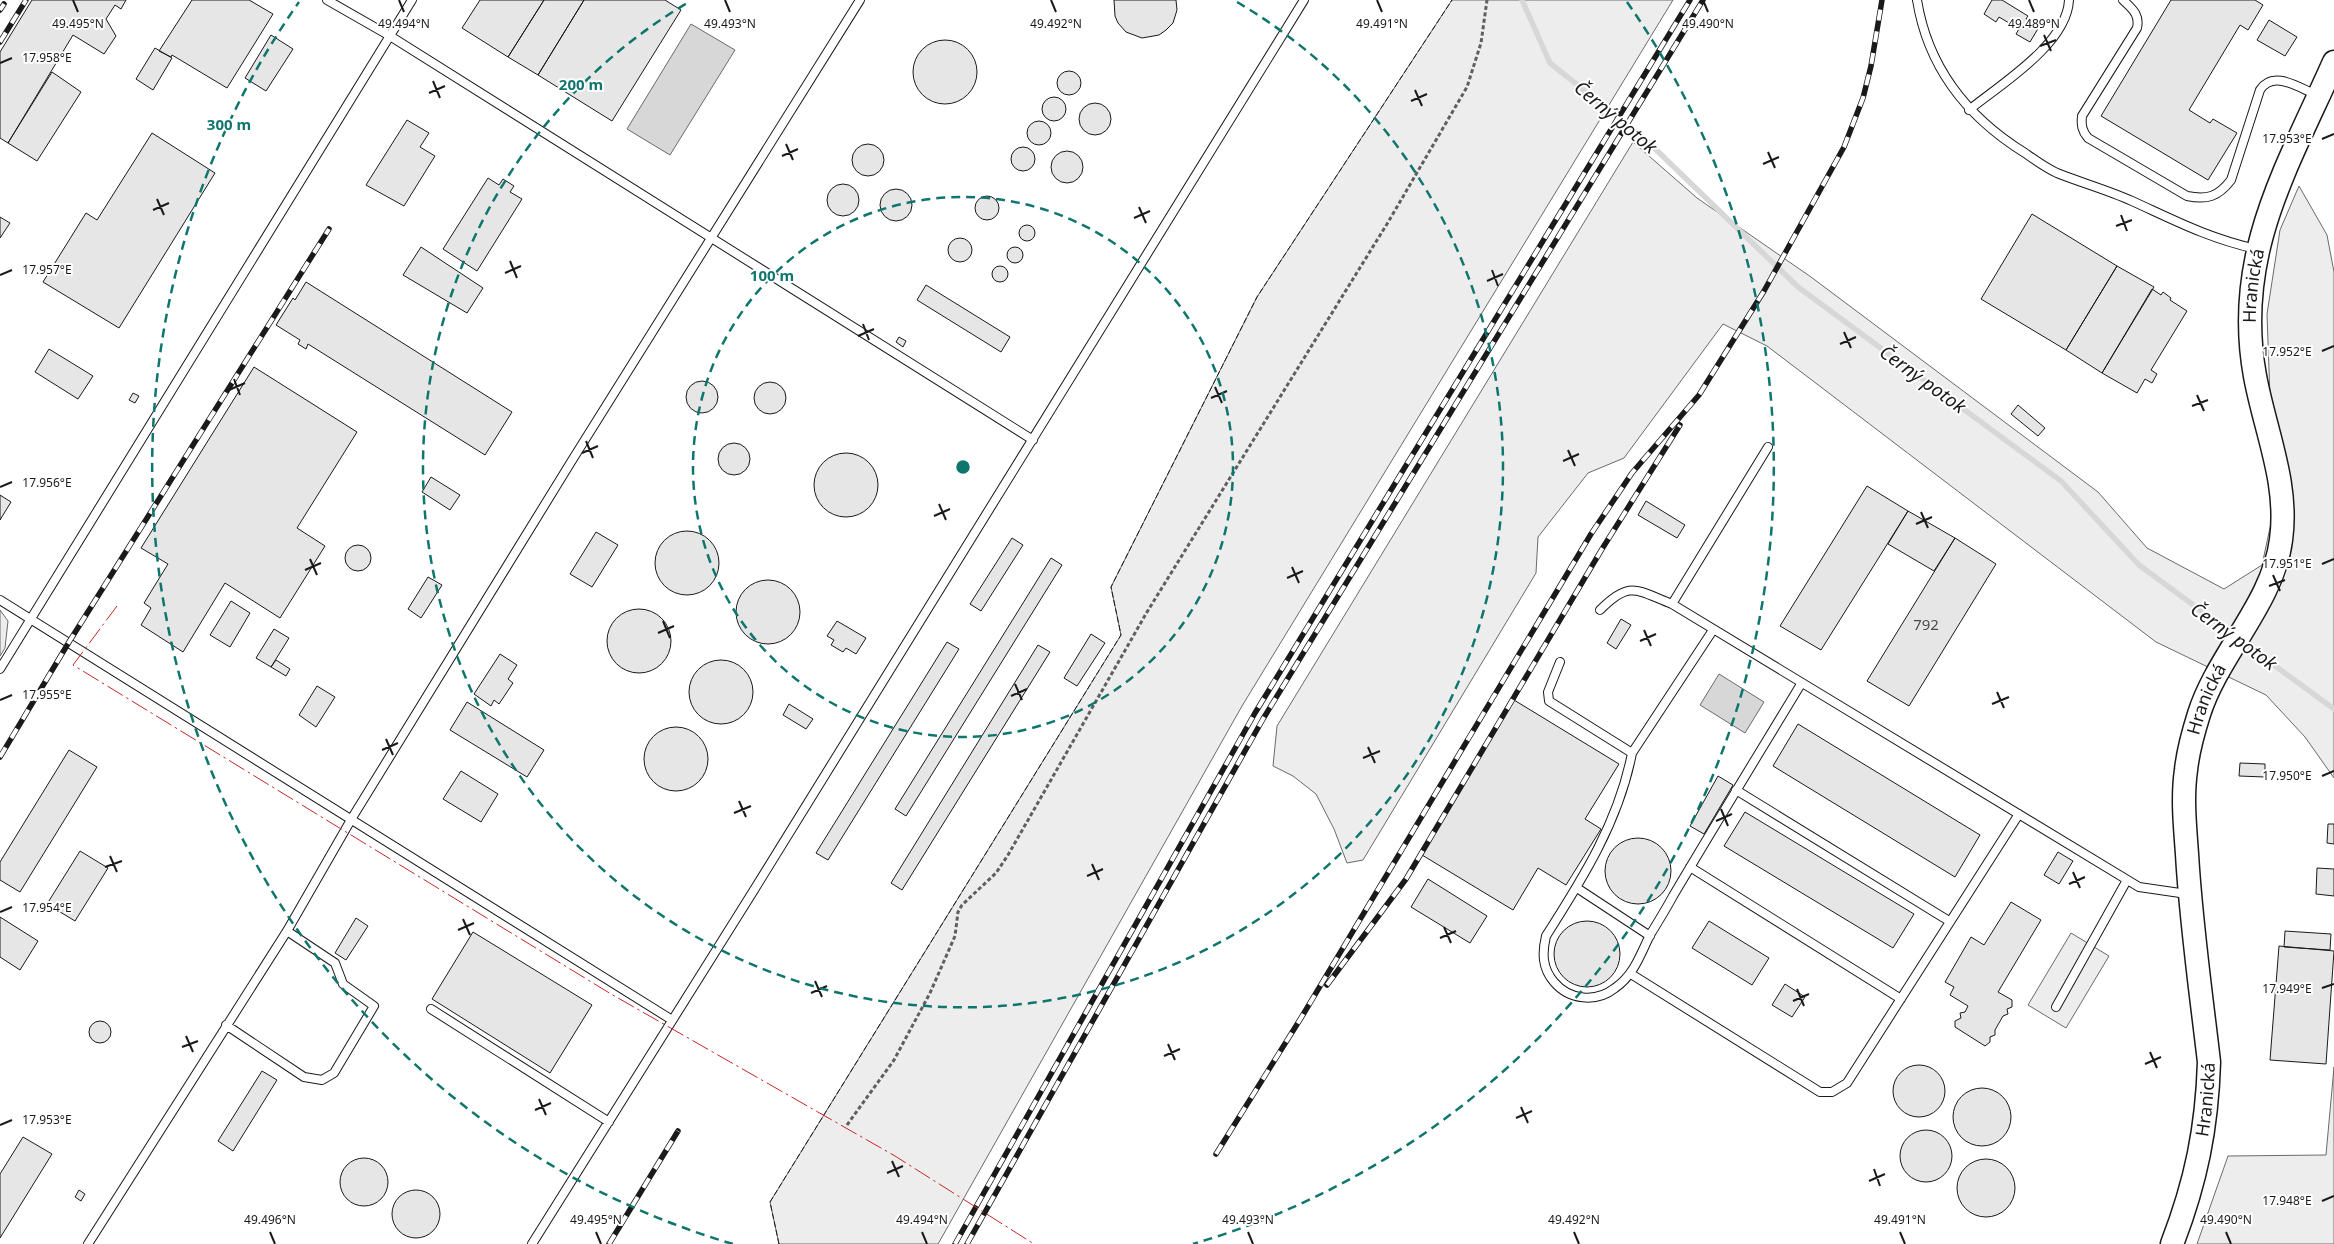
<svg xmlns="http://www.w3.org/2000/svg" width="2334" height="1244" font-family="'Noto Sans',sans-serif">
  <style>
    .built { fill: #ededed; stroke: #6a6a6a }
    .water { fill: #d7d7d7; stroke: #6a6a6a }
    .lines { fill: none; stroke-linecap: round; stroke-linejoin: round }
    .stream { stroke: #d7d7d7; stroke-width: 5.5 }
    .building { fill: #e6e6e6; stroke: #1a1a1a }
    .lane-casing { stroke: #1a1a1a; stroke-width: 10 }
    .secondary-casing { stroke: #1a1a1a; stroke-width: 25 }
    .path { stroke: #5f5f5f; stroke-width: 3; stroke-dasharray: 4 2.5; stroke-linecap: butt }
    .lane { stroke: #fff; stroke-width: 8 }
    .secondary { stroke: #fff; stroke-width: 22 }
    .rail-casing { stroke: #1a1a1a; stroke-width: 5.5 }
    .rail { stroke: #fff; stroke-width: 4; stroke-dasharray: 11; stroke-linecap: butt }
    .fence { stroke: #1a1a1a; stroke-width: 1; stroke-dasharray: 6 2.5; stroke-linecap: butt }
    .power { stroke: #c62828; stroke-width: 1; stroke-dasharray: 18 4 2.5 4; stroke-linecap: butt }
    .ticks { fill: none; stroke: #1a1a1a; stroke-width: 2 }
    .ring { fill: none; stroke: #0f766e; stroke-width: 2.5; stroke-dasharray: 9 6 }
    .labels { text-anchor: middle; stroke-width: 4; stroke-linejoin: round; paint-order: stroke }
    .number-label { font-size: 15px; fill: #4d4d4d }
    .street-label { font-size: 18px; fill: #1a1a1a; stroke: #fff }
    .water-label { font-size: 19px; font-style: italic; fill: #1a1a1a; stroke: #fff }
    .ticks-label { font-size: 12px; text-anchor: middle; fill: #1a1a1a; stroke: #fff; stroke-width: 4; stroke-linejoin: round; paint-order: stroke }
    .centre { fill: #0f766e; stroke: #fff; stroke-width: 2.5 }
    .ring-label { font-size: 15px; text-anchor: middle; font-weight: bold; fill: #0f766e; stroke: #fff; stroke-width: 4; stroke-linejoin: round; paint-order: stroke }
  </style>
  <rect width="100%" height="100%" fill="#fff"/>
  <path class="built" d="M1452,0H1673L1242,706L938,1244H779L770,1202L1121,635L1111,587L1257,297Z
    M1633,142L1697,198L1811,277L2098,492L2147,548L2224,589L2262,565L2274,509L2267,314L2280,230L2299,186L2327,235L2334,272V778L2305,737L2266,695L2156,642L1767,346L1723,324L1624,458L1588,473L1538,537L1536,573L1363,860L1347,863L1334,829L1316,794L1293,776L1273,766L1277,726Z
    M0,610L8,621L5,648L0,656Z
    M2071,933L2109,956L2066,1028L2028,1005Z
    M2334,1067V1244H2197L2228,1156L2326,1155Z"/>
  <path class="water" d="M691,24L735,50L670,155L627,129Z
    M1719,674L1764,702L1745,733L1700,705Z"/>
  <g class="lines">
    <path class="stream" d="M1522,0L1550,63L1645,139L1798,287L2061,481L2139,565L2234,635
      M2241,641L2334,709"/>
  </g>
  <path class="building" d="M32,0H126L121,9L115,5L106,19L116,36L104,54L73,35L8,143L0,138V52Z
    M192,0H249L273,14L227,88L172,55L171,57L159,51Z
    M480,0H544L508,57L462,28Z
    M544,0H584L538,75L508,57Z
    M584,0H665L681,10L612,121L538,75Z
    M1114,0H1176L1177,10L1173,23L1166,30L1159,35L1142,38L1126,32L1118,23L1115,16Z
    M1992,0H2002L2028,16L2026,19L2039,27L2030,42L2016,34L2019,29L1999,17L1996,22L1984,14Z
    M2171,0H2255L2263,5L2248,30L2240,25L2189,110L2210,123L2213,119L2237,133L2208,180L2101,116Z
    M2269,20L2297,37L2285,56L2257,40Z
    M271,35L293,49L266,91L245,78Z
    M913 72a32 32 0 1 1 64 0a32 32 0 1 1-64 0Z
    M155,48L172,58L153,90L136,79Z
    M1057 83a12 12 0 1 1 24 0a12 12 0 1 1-24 0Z
    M52,72L81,92L37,161L8,143Z
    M1042 109a12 12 0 1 1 24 0a12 12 0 1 1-24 0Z
    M1079 119a16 16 0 1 1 32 0a16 16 0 1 1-32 0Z
    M407,120L429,133L420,147L435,156L404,206L366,185Z
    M1027 133a12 12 0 1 1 24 0a12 12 0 1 1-24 0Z
    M152,133L215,173L119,328L43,282L86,213L97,220Z
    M852 160a16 16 0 1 1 32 0a16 16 0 1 1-32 0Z
    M1011 159a12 12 0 1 1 24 0a12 12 0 1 1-24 0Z
    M1051 167a16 16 0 1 1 32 0a16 16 0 1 1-32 0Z
    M488,178L499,185L503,179L514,186L510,192L522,199L477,271L443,249Z
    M827 200a16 16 0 1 1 32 0a16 16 0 1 1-32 0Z
    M880 205a16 16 0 1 1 32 0a16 16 0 1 1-32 0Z
    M975 208a12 12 0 1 1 24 0a12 12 0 1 1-24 0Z
    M2032,214L2117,266L2066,350L1981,299Z
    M0,217L10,223L0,238Z
    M1019 233a8 8 0 1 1 16 0a8 8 0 1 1-16 0Z
    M948 250a12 12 0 1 1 24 0a12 12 0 1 1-24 0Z
    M421,247L483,288L467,313L403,275Z
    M1007 255a8 8 0 1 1 16 0a8 8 0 1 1-16 0Z
    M2117,266L2154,287L2102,373L2066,350Z
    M992 274a8 8 0 1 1 16 0a8 8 0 1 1-16 0Z
    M306,282L512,412L485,455L308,344L306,349L298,344L300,340L276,325L293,298L295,300Z
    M926,285L1010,337L1001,352L917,300Z
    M2152,289L2161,295L2163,292L2171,298L2170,300L2187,311L2151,370L2157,374L2152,383L2145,379L2137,393L2102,373Z
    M899,337L906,341L903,347L896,342Z
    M49,349L93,376L78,399L35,372Z
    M254,367L357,432L297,528L325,546L280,618L225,583L183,652L141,625L151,608L144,603L168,564L141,548Z
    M686 397a16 16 0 1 1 32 0a16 16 0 1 1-32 0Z
    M754 398a16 16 0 1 1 32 0a16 16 0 1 1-32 0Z
    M133,393L139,396L135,403L129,400Z
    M2018,405L2045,428L2038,436L2011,414Z
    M718 459a16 16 0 1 1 32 0a16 16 0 1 1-32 0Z
    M814 485a32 32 0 1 1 64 0a32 32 0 1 1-64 0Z
    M431,477L460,495L450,510L422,492Z
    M1867,486L1908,511L1821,650L1780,626Z
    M0,495L11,502L0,520Z
    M1646,501L1685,525L1677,538L1638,515Z
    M1908,511L1955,538L1934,571L1888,544Z
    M655 563a32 32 0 1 1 64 0a32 32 0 1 1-64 0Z
    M596,532L618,545L592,587L570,574Z
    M1012,538L1023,545L981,611L970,604Z
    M1955,538L1996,564L1909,706L1867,681Z
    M345 558a13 13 0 1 1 26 0a13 13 0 1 1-26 0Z
    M1051,558L1062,565L906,816L895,809Z
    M428,577L442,585L421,618L408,609Z
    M736 612a32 32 0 1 1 64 0a32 32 0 1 1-64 0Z
    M231,601L250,613L230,647L210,635Z
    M607 641a32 32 0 1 1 64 0a32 32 0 1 1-64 0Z
    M1621,619L1631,625L1616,649L1607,643Z
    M837,621L866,638L856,654L846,648L843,652L831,645L834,640L827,636Z
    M274,629L289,638L271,667L256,658Z
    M1091,634L1105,643L1077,686L1064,678Z
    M947,642L959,649L828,860L816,853Z
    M1038,645L1050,652L902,890L891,883Z
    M500,654L517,665L508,679L513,683L499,704L494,700L491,706L474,694Z
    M689 692a32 32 0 1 1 64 0a32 32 0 1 1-64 0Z
    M276,660L290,669L286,676L271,667Z
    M317,686L335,697L316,727L299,715Z
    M1514,700L1619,764L1585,819L1601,829L1566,885L1538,868L1513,910L1422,855Z
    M467,702L544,750L527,777L450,730Z
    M789,704L813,719L806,729L783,715Z
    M1798,724L1980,835L1955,877L1773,766Z
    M644 759a32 32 0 1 1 64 0a32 32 0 1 1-64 0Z
    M69,750L97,767L20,892L0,880V862Z
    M2240,763L2265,764V777L2239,776Z
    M461,771L498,794L481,822L443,799Z
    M1718,776L1733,785L1704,834L1690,826Z
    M1745,812L1914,914L1893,948L1724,846Z
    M2328,824H2334V844L2327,843Z
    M1605 871a33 33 0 1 1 66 0a33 33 0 1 1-66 0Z
    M80,851L108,868L75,921L47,904Z
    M2058,852L2073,861L2059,884L2044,875Z
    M2317,868L2334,869V896L2316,894Z
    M1428,879L1487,916L1470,943L1411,907Z
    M2011,902L2041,920L1998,992L2012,1000V1007L2007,1009L2008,1014L2003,1016L1995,1030V1035L1990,1037V1042L1985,1046L1955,1027V1021L1961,1018L1960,1013L1965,1012L1968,1006L1950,995L1954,987L1945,982L1971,937L1984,945Z
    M0,917L38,941L20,970L0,957Z
    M356,918L368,926L346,960L335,953Z
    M1554 954a33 33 0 1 1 66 0a33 33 0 1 1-66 0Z
    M1709,921L1769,958L1752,985L1692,948Z
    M2285,931L2331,934L2330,950L2284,947Z
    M473,932L592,1005L550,1073L432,999Z
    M2279,946L2334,951L2326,1064L2270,1060Z
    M1785,984L1805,997L1792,1017L1772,1005Z
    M89 1032a11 11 0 1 1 22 0a11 11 0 1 1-22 0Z
    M1893 1091a26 26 0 1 1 52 0a26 26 0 1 1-52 0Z
    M262,1071L277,1080L233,1151L218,1141Z
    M1953 1117a29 29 0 1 1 58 0a29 29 0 1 1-58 0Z
    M1900 1156a26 26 0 1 1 52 0a26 26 0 1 1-52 0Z
    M23,1137L52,1154L0,1238V1174Z
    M340 1182a24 24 0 1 1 48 0a24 24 0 1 1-48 0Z
    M1957 1188a29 29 0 1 1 58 0a29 29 0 1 1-58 0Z
    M392 1214a24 24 0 1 1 48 0a24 24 0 1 1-48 0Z
    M79,1190L85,1194L81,1201L75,1197Z"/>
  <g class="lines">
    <g class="lane-casing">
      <path id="lane" d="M327,0L390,36L1033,440
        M1917,0C1928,68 1967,117 2025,153C2035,160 2046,168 2057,173C2082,183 2108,190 2132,201C2176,221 2208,238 2256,249
        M2123,0C2132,9 2140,14 2137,28L2082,116C2081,125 2082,131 2088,138L2187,196C2207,200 2218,197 2231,180L2260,90C2273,69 2299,88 2317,95
        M1969,110C2001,84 2067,44 2069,0
        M1768,447L1672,604L2139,887L2187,894
        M0,600L672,1020
        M1600,610C1630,580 1636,590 1672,604
        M1560,662L1548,692L1549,701L1632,753C1619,821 1583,878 1546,936C1542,953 1542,968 1554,982C1569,1000 1596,1003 1615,988C1634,975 1640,955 1650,935C1658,922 1666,909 1673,896C1715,825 1758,755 1801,684
        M0,669L412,0
        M1632,753L1713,630
        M1736,790L1949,921
        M1690,867L1901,999
        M1577,888L1650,936
        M1631,974L1820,1092H1832L1847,1083L2019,814
        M2056,1007L2127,880
        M431,1009L609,1122
        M226,1025L304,1077L322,1080L334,1073L374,1006L343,984L335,963L287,931
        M88,1244L287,931L352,818L571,462L860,0
        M532,1244L754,890L1304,0"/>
    </g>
    <g class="secondary-casing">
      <g id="secondary">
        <path id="s1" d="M2172,1244C2196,1182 2207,1128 2209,1062C2201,993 2191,924 2187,854C2185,826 2182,798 2186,770C2188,751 2193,733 2199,714C2218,654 2273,603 2281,540C2289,483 2265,431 2255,376C2233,255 2287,168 2334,62"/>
      </g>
    </g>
    <path class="path" d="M847,1125L894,1060L930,993L955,936L958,912L962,905L996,873L1008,855L1147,612L1387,224L1467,87L1481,43L1487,0"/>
    <use href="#lane" class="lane"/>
    <use href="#secondary" class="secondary"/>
    <g class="rail-casing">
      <path id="rail" d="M0,10L4,4
        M0,42L26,0
        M0,757L69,642L329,229
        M1327,985L1406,879L1602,549L1680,425
        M1216,1154L1301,1018L1591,534L1632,473L1699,395L1764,291L1844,147L1863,98L1871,66L1882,0
        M609,1244L678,1131
        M955,1244L1255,713L1690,0
        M967,1244L1263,719L1703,0"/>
    </g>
    <use href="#rail" class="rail"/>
    <path class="fence" d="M779,1244L770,1202L1121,635L1111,587L1257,297L1452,0"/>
    <path class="power" d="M117,606L73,665L611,994L895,1156L1034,1244"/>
  </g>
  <path class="ticks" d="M73,0L78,12M399,0L404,12M725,0L730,12M1051,0L1056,12M1377,0L1382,12M1703,0L1708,12M2029,0L2034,12M2044,35L2051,51M2040,46L2056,40M0,63L12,58M433,81L440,98M1415,90L1422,106M429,93L445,86M1411,101L1427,94M2322,139L2334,134M786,144L793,160M1768,152L1775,168M782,156L798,149M1763,164L1779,157M157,199L164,215M1139,207L1146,223M153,210L169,203M2121,215L2127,231M1134,218L1150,211M2116,226L2132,220M510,261L517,278M1492,270L1498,286M505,273L521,266M0,275L12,270M1487,281L1503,274M863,324L869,340M1844,332L1851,348M858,336L874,329M1840,344L1856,337M2322,351L2334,346M234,379L240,395M1215,387L1222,403M229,390L245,383M2197,395L2204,411M1211,398L1227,391M2192,406L2208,400M586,441L593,458M1568,450L1575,466M582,453L598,446M1563,461L1579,454M0,487L12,482M939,504L946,520M1921,512L1928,528M934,516L950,509M1916,524L1932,517M310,559L317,575M2322,564L2334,559M1292,567L1299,583M305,570L321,563M2273,575L2280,591M1287,578L1303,571M2269,586L2285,580M663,621L670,638M1644,630L1651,646M658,633L674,626M1640,641L1656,634M1015,684L1022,700M1997,692L2004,708M1011,696L1027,689M0,700L12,695M1992,704L2009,697M386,739L393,755M1368,747L1375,763M382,750L398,743M1363,758L1380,751M2322,776L2334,771M739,801L746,817M1721,809L1728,826M734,813L751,806M1716,821L1732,814M110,856L117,872M1092,864L1099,880M105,867L122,861M2073,872L2080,888M1087,876L1103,869M2069,884L2085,877M0,912L12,907M463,919L470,935M1444,927L1451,943M458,930L474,923M1440,938L1456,931M815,981L822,997M2322,988L2334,984M1797,989L1804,1006M811,993L827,986M1793,1001L1809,994M186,1036L193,1052M1168,1044L1175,1060M182,1047L198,1041M2150,1052L2157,1068M1164,1056L1180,1049M2145,1064L2161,1057M539,1099L546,1115M1521,1107L1528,1123M535,1110L551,1103M1516,1118L1532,1111M0,1125L12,1120M892,1161L899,1177M1874,1169L1880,1186M887,1173L903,1166M1869,1181L1885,1174M2322,1201L2334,1196M270,1232L275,1244M596,1232L601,1244M922,1232L927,1244M1248,1232L1253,1244M1574,1232L1579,1244M1900,1232L1905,1244M2226,1232L2231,1244"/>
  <g class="ring">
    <circle cx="963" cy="467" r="270"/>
    <path d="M1237 2A540 540 0 1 1 689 2"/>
    <path d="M733 1244A810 810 0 0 1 299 2M1627 2A810 810 0 0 1 1193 1244"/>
  </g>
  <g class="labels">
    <g class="number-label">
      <text x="1926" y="630">792</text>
    </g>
    <g class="street-label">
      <text dy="6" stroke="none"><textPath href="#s1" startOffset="989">Hranická</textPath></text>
      <text dy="6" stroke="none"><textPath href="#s1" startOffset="554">Hranická</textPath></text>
      <text dy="6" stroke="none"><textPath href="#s1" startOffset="149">Hranická</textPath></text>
    </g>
    <g class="water-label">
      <text transform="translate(1616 117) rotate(40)" y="7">Černý potok</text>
      <text transform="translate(1923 379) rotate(36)" y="7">Černý potok</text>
      <text transform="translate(2234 636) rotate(36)" y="7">Černý potok</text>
    </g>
  </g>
  <g class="ticks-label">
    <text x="78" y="28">49.495°N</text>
    <text x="404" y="28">49.494°N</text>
    <text x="730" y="28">49.493°N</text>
    <text x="1056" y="28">49.492°N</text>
    <text x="1382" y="28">49.491°N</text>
    <text x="1708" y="28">49.490°N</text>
    <text x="2034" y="28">49.489°N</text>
    <text x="47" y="62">17.958°E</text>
    <text x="2287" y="143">17.953°E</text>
    <text x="47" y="274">17.957°E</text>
    <text x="2287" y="356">17.952°E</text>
    <text x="47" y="487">17.956°E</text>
    <text x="2287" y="568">17.951°E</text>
    <text x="47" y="699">17.955°E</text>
    <text x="2287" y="780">17.950°E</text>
    <text x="47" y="912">17.954°E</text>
    <text x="2287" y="993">17.949°E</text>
    <text x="47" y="1124">17.953°E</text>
    <text x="2287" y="1205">17.948°E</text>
    <text x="270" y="1224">49.496°N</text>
    <text x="596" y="1224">49.495°N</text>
    <text x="922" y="1224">49.494°N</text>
    <text x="1248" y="1224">49.493°N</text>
    <text x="1574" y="1224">49.492°N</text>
    <text x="1900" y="1224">49.491°N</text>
    <text x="2226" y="1224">49.490°N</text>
  </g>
  <circle cx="963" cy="467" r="8" class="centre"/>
  <g class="ring-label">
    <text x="581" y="90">200 m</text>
    <text x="229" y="130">300 m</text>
    <text x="772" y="281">100 m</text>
  </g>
</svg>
